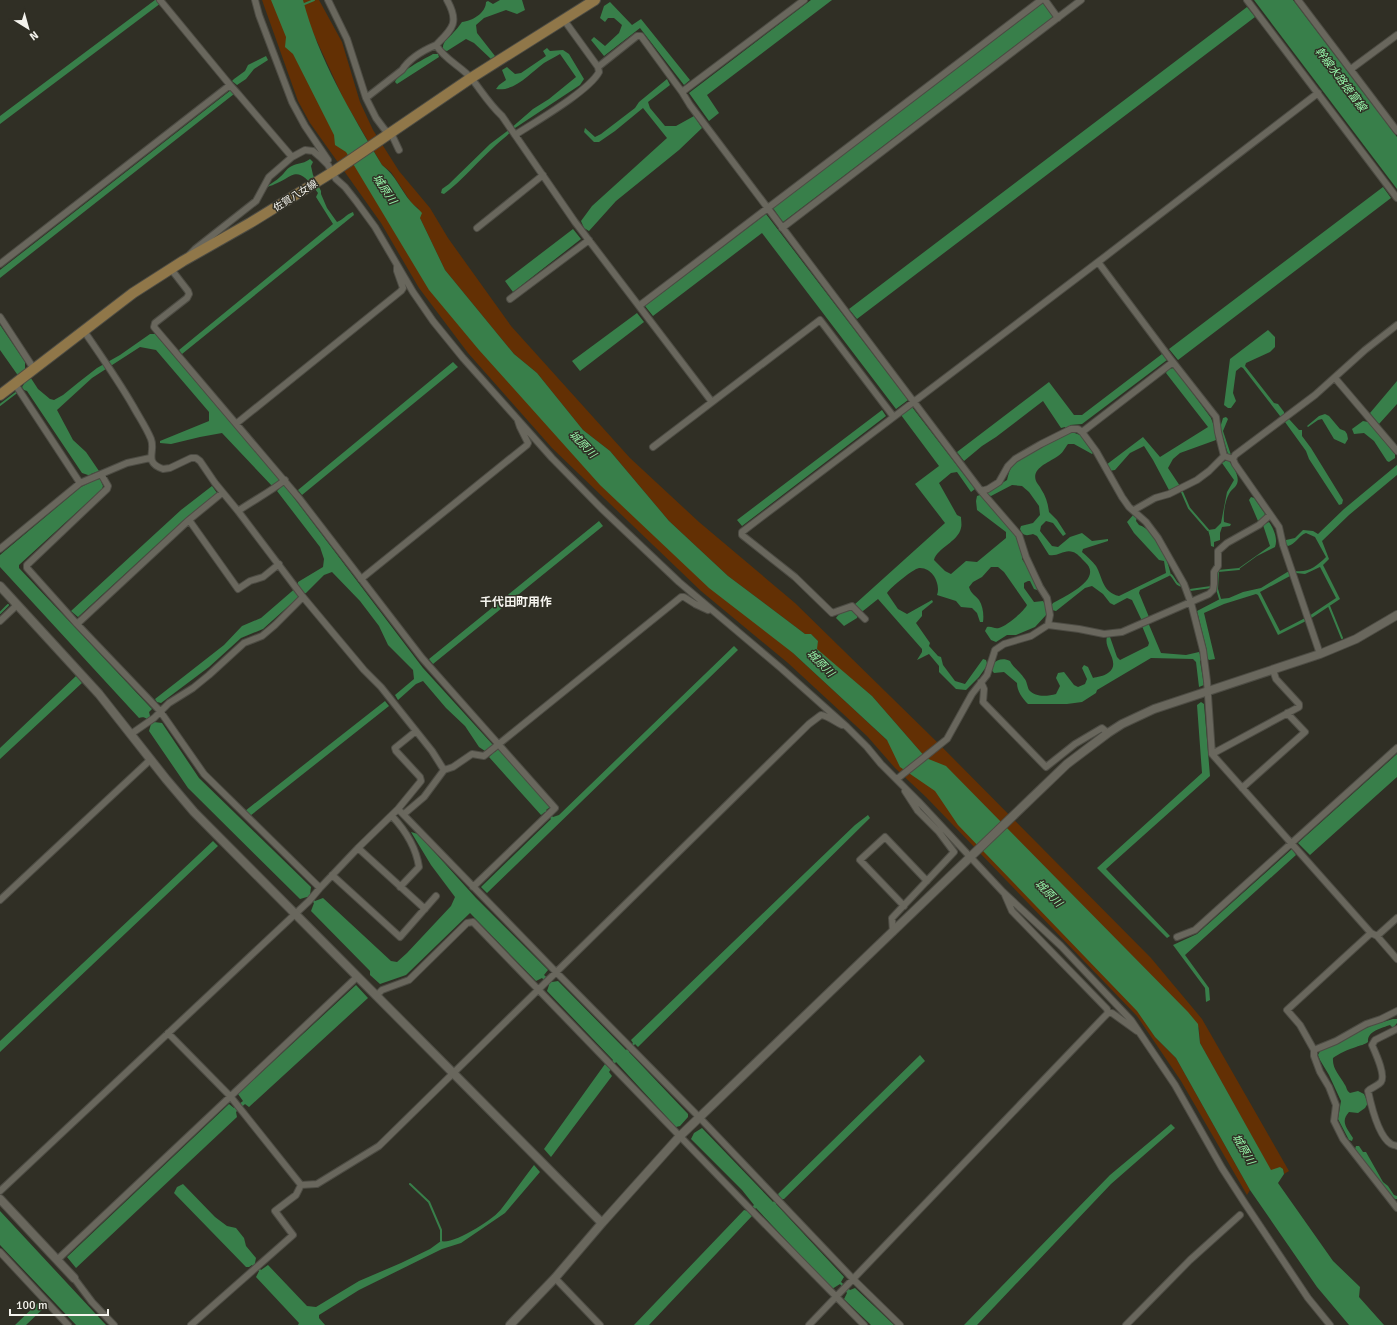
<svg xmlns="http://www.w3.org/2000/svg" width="1397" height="1325" font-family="Signika,'Noto Sans JP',sans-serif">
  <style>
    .green { fill: #633004 }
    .water { fill: #387f4a }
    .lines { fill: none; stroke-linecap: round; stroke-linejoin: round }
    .stream { stroke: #387f4a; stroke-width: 2 }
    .minor-casing { stroke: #4d4c44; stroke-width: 8 }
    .tertiary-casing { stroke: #4d4c44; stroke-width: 10 }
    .primary-casing { stroke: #4d4c44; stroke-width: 12 }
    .minor { stroke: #69675d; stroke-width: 6 }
    .tertiary { stroke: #69675d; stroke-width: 8 }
    .primary { stroke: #907749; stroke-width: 10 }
    .labels { text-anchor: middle; stroke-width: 3; stroke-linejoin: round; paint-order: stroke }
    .street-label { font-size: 10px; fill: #f4f3ed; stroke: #302f25 }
    .water-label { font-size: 11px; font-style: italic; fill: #96f6aa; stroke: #302f25 }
    .quarter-label { font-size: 12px; font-weight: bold; fill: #f4f3ed; stroke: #302f25 }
  </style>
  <rect width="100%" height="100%" fill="#302f25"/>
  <path class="green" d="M262,0H276L302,63L348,147L432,285L776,633L793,653L943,792L1118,977L1155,1037L1176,1058L1250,1190L1247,1195L1181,1081L1137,1016L926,797L895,768L867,736L788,663L701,591L605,499L552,448L468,353L419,288L381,223L310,123L298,101Z
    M298,0H319L342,42L360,102L373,130L399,171L430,208L448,238L511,326L630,458L699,522L795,603L938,743L1151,958L1202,1019L1289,1171L1284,1174L1283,1169L1271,1171L1200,1043L1199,1028L926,758L872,696L816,649L818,641L811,634H805L728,576L669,521L610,451L583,430L537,373L514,354L445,270L420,218L418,208L412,204L391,172L382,165L344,100Z"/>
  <path class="water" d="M155,0H165L0,124V116Z
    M271,0H303C318,58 351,113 382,165C396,176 400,189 411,202C414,206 419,209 422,213L420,218L445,270L514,354L537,373L583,430L610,451L669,521L728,576L805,634H811L818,641L817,649L872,696L926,758L946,766L1188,1012L1198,1024L1200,1043L1271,1170L1280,1167L1283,1169L1284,1174L1278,1183L1333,1261L1360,1287L1359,1297L1384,1325H1349L1317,1287L1250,1190L1176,1058L1155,1037L1137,1011L958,825L935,791L900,767L887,740L793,653L709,588L600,485L479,350L429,290L346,152L335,145L334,135L293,54L285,47L286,37Z
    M500,0H522L525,10L517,14L506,10L484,18L476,25L477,33L495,56L491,59L474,43L466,39L447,51L443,50C442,41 448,39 453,33C456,30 459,26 462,22C472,21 486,13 486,2L488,1L493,4Z
    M811,0H832L707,95L719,113L709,121L689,93Z
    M1254,0H1293L1397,137V189Z
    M610,2L632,25L641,19L690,80L684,85L640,28L604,56L591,40L594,37L605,46L619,33L622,25L614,18H608L605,22L600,18L604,6Z
    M1043,3L1053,17L783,222L773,208Z
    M1247,7L1255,17L857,319L849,309Z
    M547,48L550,51L563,50L569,54L584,79L580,85L512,130C507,137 501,140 496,145C478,161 463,180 444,194L441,193L442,189L449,184L490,144L510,129L533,109L549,99L576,77L560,54C555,57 549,60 544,63C530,73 515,92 496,89L499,85L506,80L502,70L507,67L515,74L521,73L546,56L543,51Z
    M433,54H438L439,57L397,84L395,82C399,71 423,60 433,54Z
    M266,56L268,60L254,69L246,79L237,85L232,81L234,79L245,71L248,65Z
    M667,79L670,85L648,102L650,108L665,126H676L694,116L702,128L679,150L616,201L589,231L584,228L581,221L592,206L667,138L643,108L615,131L599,142H594L584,132L585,128L595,137L601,134L635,108L639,102Z
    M231,90L234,94L0,278V270Z
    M310,159L313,162L311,166L313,175L321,191V194L327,208L337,222C343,220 345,215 353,212L354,215L182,354L179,350L333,224L316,197L318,193C294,160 295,179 267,187C271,183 276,181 280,177C286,172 286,168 294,165C300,163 305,163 310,159Z
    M1383,187L1391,198L1178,360L1169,349Z
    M766,214L908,400L896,409L762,233L653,316L645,306Z
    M573,229L581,239L513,292L505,281Z
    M637,313L644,322L580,371L572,361Z
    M0,325L25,362V369L38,389L50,399L54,400L63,395L79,382L97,368L120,355L150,334H155L279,479V483L282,486H285L423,668L493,745L490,748L495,752L498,749L550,807L546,810L553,817L559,815L734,646L738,650L487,893L481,887L551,819L545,812L541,815L489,757L492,754L488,749L485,751L479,747L465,726L446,708L423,681L416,684L398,700L395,695L414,679L413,670L388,645L379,626L360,601L332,572L324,575L306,593H303L263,629L241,638L209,667L161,703L157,702L155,699L224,645L242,626L261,618L298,586V582L323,567L324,559L320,547L277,491L280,488L273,487L222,433L200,437L171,444L160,443V441L209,421V412L156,350L140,347L92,378L57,410L73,440L86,452L99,471L91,474L94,480L100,479L103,486L102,489L19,565V568L150,707L152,709L149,712L150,716L154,722L162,723L199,778L311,887L310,895L315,901L323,898L391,961L397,962L407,953L451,906L455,897L431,865L411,832L418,834L476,898L548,970L544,975L552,982L558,981L626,1050L633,1043L631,1040L855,825L868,815L870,818L638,1047L635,1044L629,1052L688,1114V1117L680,1126L676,1127L616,1062L609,1072L612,1076L551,1157L544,1149L605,1064L608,1067L613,1060L547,991L549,985L542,978L536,981L470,913L406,975L380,984L370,975V971L311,911L314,903L307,897L300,899L188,788L149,731L151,724C147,719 145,716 139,718L0,567V555L81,487L91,482L88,475L82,473L27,391L24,390L22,387L24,384L0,350Z
    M1268,330L1275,337V347L1270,352L1246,363L1245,366L1274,403L1278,404L1284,412V415L1287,418L1289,419L1299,430H1302V436L1311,448L1343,500L1342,504L1339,505L1309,459L1306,451L1285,422V419L1282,416H1280L1243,368L1241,367L1236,371L1233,393L1236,401L1231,408H1228L1224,405L1230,359Z
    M1162,354L1167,360L1082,424L1070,425L1072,432L1080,435L1093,453L1092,454L1074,444H1068C1065,448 1062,454 1058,456C1050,462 1031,468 1036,481C1037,484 1040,486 1041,489C1046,496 1048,504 1049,512L1057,520L1066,534L1063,536L1053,523L1046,521L1041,526L1040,531L1052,546L1058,547L1070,537L1082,533L1092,541L1108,539V541L1083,549L1082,552C1087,556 1092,561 1096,566C1103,578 1102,592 1119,596L1166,573L1164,561L1159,560L1134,533L1127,522L1134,514L1137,517L1136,521L1139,525C1157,531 1167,557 1171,575L1140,590L1139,593L1149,617L1147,620L1161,653L1186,655L1199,652L1202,659L1200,661L1204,685L1199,687L1196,662L1193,659L1151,658L1097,690L1096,693L1082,702L1067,704H1028C1022,698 1017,691 1017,683L1004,672L994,673L991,669L986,667L979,677L966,690L956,689L939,672V666L929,654L917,660L922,652V649L878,599L858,615L857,618L844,626L836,618C840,611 850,612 854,605L945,523L915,484L939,466L901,415L912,407L975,489L971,492L957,472L951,473L939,483L957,515L961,517C961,520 962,525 961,528C958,542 937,548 934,560L945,571L951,574L966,561L977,562L1006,538V532L977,510L976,501L977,496L980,495L1015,534L1022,554V559L1028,568L1037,587V590L1034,589L1030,581H1028L1024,583V588L1034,602L1043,601L1046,606L1047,614L1035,627L1016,635H1007L996,642L991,640L985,631L987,627C992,626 994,629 999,628C1007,626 1024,611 1027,605L1004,572L998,567H991L982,577L973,582L969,587C971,594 975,595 979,600C983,606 984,615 983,622H980L977,613L972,608L961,607L956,601L937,595C941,585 933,567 919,568C913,569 891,587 887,593L898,609L907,614L932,600L933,602L922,611V616L916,623L930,643L929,646L938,656L941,657L943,665L955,681L965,684L983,659L986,660L987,663L993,664C997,659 1004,658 1010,661C1013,668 1020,671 1024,678C1027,681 1027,686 1029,690C1036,698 1048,696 1056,694L1060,686L1056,678L1058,673L1064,672L1074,685L1078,687L1085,684L1087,679L1082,668L1084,665L1088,667L1093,678C1097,677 1104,676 1108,673C1122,663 1103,649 1107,637H1110L1117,657L1120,660L1148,646L1149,643L1142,626V621L1132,600L1127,598L1114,605L1110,603L1103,594L1092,586L1085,588L1056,611L1052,610L1051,606L1053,603C1065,596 1104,579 1085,562C1081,558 1077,553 1073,552C1064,549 1058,557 1049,555L1037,536L1033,534C1026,536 1023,536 1020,529L1021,526L1033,523L1040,515L1039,506L1029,492L1022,486L1012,485L991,496L988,495L987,493L989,491L1007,480C1008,476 1009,471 1011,468C1018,457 1054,441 1067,434L1065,427L1061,428L1043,401L996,437L982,446L964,461L957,452L1049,382L1074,415H1082Z
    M453,362L458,367L302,495L298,490Z
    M1174,368L1211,418L1215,429L1220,428L1223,418L1226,417L1228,419L1223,431L1231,455L1229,461C1234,468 1242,479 1235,487C1233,489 1230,491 1229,494C1225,501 1223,514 1224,522L1231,524L1230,526L1222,527L1220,533V540L1214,542V547L1211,546L1210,537L1208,530L1215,529L1221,523L1227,492L1234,480L1222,463L1227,460L1228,454L1221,431L1215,432L1216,440L1180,453L1173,459L1168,468L1180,486L1170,492L1153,460L1144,446L1130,453L1115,470L1109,471L1106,465L1143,437L1160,457L1208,427L1166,373L1168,369Z
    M1397,381V404L1379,424L1370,413Z
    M882,410L886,416L742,526L737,520Z
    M1325,414L1329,416L1340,429L1345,431L1347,434L1348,439L1345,444L1334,439L1322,419L1318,420L1308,427L1307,426L1319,416Z
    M1363,421L1368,422L1395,454V458L1389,462L1387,461L1374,441L1364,433L1354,434L1352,429Z
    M1397,465V475L1349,515L1322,541L1329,559L1323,565L1340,599L1310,619L1278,635L1258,595L1256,594L1224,604L1204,613L1215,659L1209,660L1207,658L1206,653L1207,651L1197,611L1220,599L1229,598L1243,592L1261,588L1289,571L1290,576L1260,592L1280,631L1309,616L1336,598L1320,567L1305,574L1296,573L1295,571C1308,573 1317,566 1326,557L1315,537L1306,533C1298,536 1296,544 1288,546L1285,544L1286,540L1295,538L1303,530L1313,531L1318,534L1344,509Z
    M212,486L217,493L187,517L78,617L71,611L181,510Z
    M1251,497L1254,498L1265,514L1263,518L1258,521L1249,500Z
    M599,521L603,526L433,664L429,659Z
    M1269,522C1274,529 1278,539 1275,547L1257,556L1239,569V568L1270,546L1263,525Z
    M76,676L82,683L0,759V748Z
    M385,701L389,706L250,816L245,811Z
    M1201,702L1204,704L1210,776L1106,869L1170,936L1167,938L1097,868L1202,773L1197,705Z
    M1397,754V777L1310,855L1298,843Z
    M213,841L218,846L0,1052V1041Z
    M1292,849L1296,855L1185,955L1209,988L1210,1000L1206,1002L1205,988L1173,945L1197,934Z
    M356,985L368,998L249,1107L245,1104L236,1112L237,1117L76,1268L67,1257L229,1104L234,1108L243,1101L238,1094Z
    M1393,1019H1397V1023L1393,1028L1390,1025C1382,1028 1367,1031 1368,1042C1364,1045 1361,1045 1356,1047C1349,1049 1338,1054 1333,1058C1332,1069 1340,1076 1345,1085C1347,1088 1346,1090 1350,1093L1358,1091L1364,1094L1368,1103L1365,1108L1358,1113L1349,1112C1340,1122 1347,1128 1353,1138L1352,1141L1349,1140L1338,1119L1341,1101L1329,1075L1320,1060L1318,1055L1320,1051L1340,1043L1349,1036L1373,1025Z
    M920,1055L925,1061L784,1199H781L776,1204L844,1277L841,1282L850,1290L855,1288L894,1325H871L844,1299L847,1293L840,1284L832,1289L756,1208L751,1213L752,1216L649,1325H634L744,1210L748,1211L754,1205L742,1190L691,1139L694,1133L702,1128L773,1202L779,1196L778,1194Z
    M1171,1124L1175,1128L1111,1184L977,1325H964L1110,1175Z
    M1356,1146H1359L1363,1152H1366L1383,1182L1388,1186L1394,1195L1397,1196V1199H1395L1391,1196L1355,1149Z
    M534,1165L540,1172L505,1213L461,1243L442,1249L359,1290L319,1315V1318L325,1325H298L299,1323L256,1277L259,1271L252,1265L249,1267H246L174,1193L177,1187L183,1184L215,1217L227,1226L236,1228L244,1238L246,1246L256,1258L255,1263L261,1270L268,1265L307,1306L316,1307L359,1281L401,1263L430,1249L441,1241C453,1245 495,1219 502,1208C513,1194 523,1179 534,1165Z
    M0,1211L106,1325H76L0,1245Z
    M41,1300L46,1306L26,1325H15Z"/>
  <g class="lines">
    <path class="stream" d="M302,5L314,0
      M0,405L17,392
      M1182,492L1189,508L1208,530
      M1171,575C1176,580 1175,585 1183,586
      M1190,590L1211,587
      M1220,599L1217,589L1218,571L1239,569
      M1329,606L1342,638
      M0,613L8,605
      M410,1184L429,1202L441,1230V1241"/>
    <g class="minor-casing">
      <path id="minor" d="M160,0L230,85L239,95L292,157
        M255,0L259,15L292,102L305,126L328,160
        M328,0L347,39L366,98L376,118L385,130L391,133L399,150
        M447,0C460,23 452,29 436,45C445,60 461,66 472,79C482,92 490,105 502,116L575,222L712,402
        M1045,0L1058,18
        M1247,0L1397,198
        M1298,0L1397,131
        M564,20L598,67
        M1351,69L1397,35
        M682,92L804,0
        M366,98L402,70C409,59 424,50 436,45
        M515,135C535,122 589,91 599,72L598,67L637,36H641L682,92L690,105L981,491L1019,535L1026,557L1040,587L1047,598L1050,615L1048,625
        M477,228L543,175
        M782,228L1081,0
        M190,254L195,249L256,201L269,177L292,157L305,150L313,151L320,157L328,165L336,179L345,187L356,201L375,227L413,292L433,321L463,358L552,458L601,508L679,582L782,669L847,727L867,747L881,764L918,801L1003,892L1061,946L1131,1020L1175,1085L1222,1168L1244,1202L1308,1298L1330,1325
        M1098,262L1169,357L1216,417L1218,432L1224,456
        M0,264L230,85
        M171,269L188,291L189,294L187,298L155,323L154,327L299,498L422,658L555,808L473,887
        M510,299L589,240
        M639,306L1041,0
        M0,317L34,369
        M84,331C101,356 118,380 133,406C139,417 146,427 151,439C156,452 143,462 163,469L170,468L191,458H196L200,461L215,483L238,511L303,597L364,670L381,687L432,751L444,770
        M1335,378L1397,451
        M15,384L80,483
        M237,423L401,291L403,288L397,271V267
        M1082,432L1173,362
        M653,447L820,320L893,416
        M1233,459L1235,464L1279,527L1283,545L1320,654
        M981,491L988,489L999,482L1008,466L1015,459L1041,444L1071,429H1078L1082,432L1096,451L1122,497L1129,507L1146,522L1158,538L1184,584L1191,603L1203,650L1207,681L1212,754L1371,933L1377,936L1397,959
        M222,493L189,520L77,624L160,711L204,774L320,888
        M1134,510L1155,498L1169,494L1197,480L1209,471L1224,456L1233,459L1235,455L1315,395L1365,350L1397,325
        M238,511C254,500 270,492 285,480
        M189,520L238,589L250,581L263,577L279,564
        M0,549L80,483L127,463L150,458
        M361,579L527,445L528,443L520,427L518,421
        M865,619L852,606L832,613L795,577L742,535V532L1098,262L1318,93
        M0,621L17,605
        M77,624L27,568V565L107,489L108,486L101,474
        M981,682L984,689L983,702L1046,767L1075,744L1102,728L1108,733
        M131,734L154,718L169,703L193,688L209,675L244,643L262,636L275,625L303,597
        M1212,754L1299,707V704L1276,679L1273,670
        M897,779L947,739L972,694L987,675L995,650L1004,644L1031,636L1048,625L1079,629L1104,634L1122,632L1209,594L1213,590L1214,584V572L1218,566V551L1227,543L1259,525L1270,515
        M1242,788L1305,732L1287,713
        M398,809L556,972L699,1117L853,1279L900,1325
        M404,814L424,797L444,770L453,767L472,754L484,756L681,597H684L695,604L708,610
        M392,816C405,830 416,847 419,867L400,887
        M358,848L425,909
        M332,875L400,937L436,896
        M1005,895L1012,911L1107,1009L1108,1013
        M0,900L150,760
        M904,906L860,860L885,837L927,881
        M893,932L892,918L954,852L939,832L918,811L905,791
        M1371,933L1287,1010L1300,1025L1314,1050V1056L1320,1072L1329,1087L1336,1105L1334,1121L1343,1139L1397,1208
        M1377,936L1397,918
        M1177,937L1195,930L1397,748
        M376,996L382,990L409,980L467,923L473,922L754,1213L864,1325
        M1397,1029L1375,1040L1372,1045C1375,1052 1386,1075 1381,1082C1378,1086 1372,1087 1368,1091C1371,1105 1378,1136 1391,1144C1392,1145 1395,1145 1397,1146
        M168,1033L230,1096L301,1185
        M1314,1050L1336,1041L1366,1024L1381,1019L1397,1011
        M301,1185L317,1184L379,1146L809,724L821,715C829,716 835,722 842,725
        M0,1191L309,901L320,888L358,848L398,809L421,781L420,777L396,751L395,748L416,731
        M0,1252L68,1325
        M57,1260L357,977
        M74,1278L92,1302L114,1325
        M555,1278L600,1325
        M191,1325L293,1235L275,1211L296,1195L301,1185
        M809,1325L1104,1017L1108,1013H1112L1137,1031
        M1126,1325L1190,1260L1240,1215"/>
    </g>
    <g class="tertiary-casing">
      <path id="tertiary" d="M0,586L99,694L166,779L194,812L602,1223
        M0,1199L74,1278
        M510,1325L555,1278L602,1223L680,1136L1067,764L1108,733L1122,724L1154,709L1320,654L1356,639L1397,615"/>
    </g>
    <g class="primary-casing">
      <path id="primary" d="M0,395L133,293L183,261L250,223L336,170L471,78L595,0"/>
    </g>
    <use href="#minor" class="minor"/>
    <use href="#tertiary" class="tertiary"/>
    <use href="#primary" class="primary"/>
  </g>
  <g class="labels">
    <g class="street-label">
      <text transform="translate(295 195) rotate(-32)" y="4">佐賀八女線</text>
    </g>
    <g class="water-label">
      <text transform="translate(1341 79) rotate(53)" y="4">幹線水路徳富線</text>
      <text transform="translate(385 189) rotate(56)" y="4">城原川</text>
      <text transform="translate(583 444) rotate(46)" y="4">城原川</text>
      <text transform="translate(821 663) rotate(45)" y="4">城原川</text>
      <text transform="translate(1049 893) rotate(45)" y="4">城原川</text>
      <text transform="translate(1244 1149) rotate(60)" y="4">城原川</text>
    </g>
    <g class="quarter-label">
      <text x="516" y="606">千代田町用作</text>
    </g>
  </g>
  <g transform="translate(28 28) rotate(143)" stroke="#302f25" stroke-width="3" paint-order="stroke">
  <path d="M0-3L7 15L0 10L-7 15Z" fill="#f4f3ed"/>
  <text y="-6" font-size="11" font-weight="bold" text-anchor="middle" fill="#f4f3ed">N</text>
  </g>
  <path d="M10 1309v6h98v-6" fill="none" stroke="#f4f3ed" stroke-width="2"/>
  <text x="16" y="1309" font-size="12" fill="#f4f3ed" stroke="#302f25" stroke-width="3" paint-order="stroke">100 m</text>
</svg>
